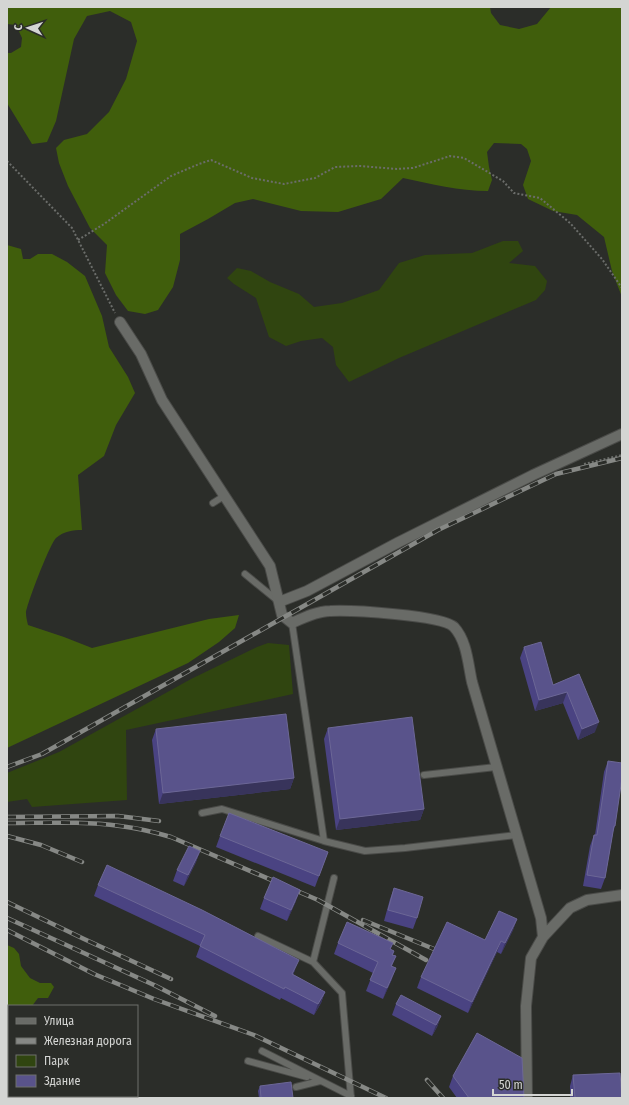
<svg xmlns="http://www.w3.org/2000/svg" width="629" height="1105" font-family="'Fira Sans Condensed',sans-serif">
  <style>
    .green { fill: #304510 }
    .forest { fill: #405e0c }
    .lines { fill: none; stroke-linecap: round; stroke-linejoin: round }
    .lane-casing { stroke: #4a4b48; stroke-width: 8 }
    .street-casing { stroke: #4a4b48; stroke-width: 12 }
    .path { stroke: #6b6d6a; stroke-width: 2; stroke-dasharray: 2 2; stroke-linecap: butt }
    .lane { stroke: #696b67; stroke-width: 6 }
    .street { stroke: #696b67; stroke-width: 10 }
    .rail-casing { stroke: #868885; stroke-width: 4.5 }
    .rail { stroke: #2b2d29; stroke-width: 3; stroke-dasharray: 9; stroke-linecap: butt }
    .wall { fill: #4a4382 }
    .shaded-wall { fill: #38345b }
    .building { fill: #59538b; stroke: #6c6796 }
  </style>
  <rect width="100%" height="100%" fill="#2b2d29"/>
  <path class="green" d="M503,241H518L523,251L509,263L535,266L547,281L545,290L536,300L399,358L349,382L336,365L333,347L322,338L301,341L286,346L269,337L256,298L234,284L227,278L237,268L251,271L270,282L299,294L314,307L342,303L379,290L399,263L425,255L472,253Z
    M268,643L289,645L293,694L126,730L127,800L32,807L27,799L7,802V773L59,752L191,679L257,647Z"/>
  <path class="forest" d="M7,7H490L491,13L500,25L519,29L537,24L551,7H622V297L612,271L604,237L577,215L553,211L528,199L523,185L531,161L527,149L521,144L494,143L487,152L489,167L492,180L488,191C459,191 431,184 403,178L381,199L338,212L301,211L253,199L235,203L208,219L180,234V260L173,287L158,310L145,314L128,311L116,295L105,273L107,245L90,228L68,186L59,163L56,148L64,140L87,134L109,112L126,79L137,41L131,22L110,11L87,16L74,39L56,121L47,142L32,144L7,103V53H11L21,47L22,38L16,25L7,24Z
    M7,245L21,249L23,259H30L38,254H52L67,262L85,276L102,316L109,347L128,377L135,393L116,425L104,456L78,475L82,530C73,530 64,531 56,538C50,544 27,603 26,613C26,617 27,621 28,625L64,637L92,648L209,619L239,615L235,628L219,642L188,663L7,748Z
    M7,945L14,948L19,954L21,966L30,978L40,983H51L54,987L48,998H38L32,1006H9V1083L7,1082Z"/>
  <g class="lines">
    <g class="lane-casing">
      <path id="lane" d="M213,503L224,496
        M245,574L278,601
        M292,623L324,841
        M424,775L496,767
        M202,813L222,809L324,841L365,851L405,848L516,835
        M258,936L313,962L342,993L351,1098
        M313,962L334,878
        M262,1051L351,1096
        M248,1061L307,1077
        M296,1087L320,1081
        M24,1096L29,1098"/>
    </g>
    <g class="street-casing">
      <path id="street" d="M120,322L141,354L162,400L270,566L282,615L292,623C303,618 317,611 330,611C350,610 442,615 454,627C467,641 468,664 472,682L541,918L543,937L531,958L526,1006L527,1098
        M279,602L307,591L399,542L533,475L622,434
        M543,937L570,908L587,900L622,895"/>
    </g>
    <path class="path" d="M7,161L72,228L115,313
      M78,240L104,224L171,176L199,164L211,160L252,178L284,184L315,178L335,167L360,166L397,169L413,168L450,156L464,158L503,181L514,193L540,198L570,223L602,259L622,288
      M584,464L622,455"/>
    <use href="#lane" class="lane"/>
    <use href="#street" class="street"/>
    <g class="rail-casing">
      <path id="rail" d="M7,767L42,754L438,530L556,474L622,458
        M7,817L118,816L159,821
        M7,823C45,823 83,821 120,826C137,828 154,832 171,837L318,900L426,960
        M7,836L41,845L82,862
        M7,902L84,939L171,979
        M7,918L154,985L215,1016
        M363,920L434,949
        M7,930L94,974L154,999L254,1035L386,1098
        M427,1080L443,1098"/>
    </g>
    <use href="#rail" class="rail"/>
  </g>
  <path class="wall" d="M524,647L553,685L579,674L595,732L578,740L563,703L535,711L520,658Z
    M328,728L424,809L420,820L336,830L324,739Z
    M156,729L294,778L290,789L159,804L152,740Z
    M608,761L615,826L613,832L605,878L601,889L583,886L590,846L594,835H595L604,772Z
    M220,836L328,852L315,887L216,847Z
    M200,851L196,862L184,886L173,881L177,870Z
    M98,885L295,970L293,975L325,992L321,1003L314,1015L281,998L280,1000L196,957L200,946L94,896Z
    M394,888L417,918L413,929L384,921L390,899Z
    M264,898L296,901L287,921L260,909Z
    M517,919L513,930L501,954L497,952L468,1013L417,988L421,977L485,940Z
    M338,943H393L390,950L394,951L393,955L396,956L392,966V979L383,999L366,991L373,973L334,954Z
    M396,1004L441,1016L437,1027L432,1036L392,1015Z
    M573,1075L622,1098H570V1086Z
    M453,1076L524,1098H457L449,1087Z
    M260,1086L293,1098H259L258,1091Z"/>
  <path class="shaded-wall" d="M567,692L563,703L535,711L539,700Z
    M599,722L595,732L578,740L582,729Z
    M294,778L290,789L159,804L163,793Z
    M424,809L420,820L336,830L340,819Z
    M200,851L196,862L184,886L188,875Z
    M300,890L296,901L287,921L291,910Z
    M517,919L513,930L501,954L505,943Z
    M501,941L497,952L468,1013L472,1002Z
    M299,960L295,970L288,985L292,974Z
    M396,968L392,979L383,999L387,988Z
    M325,992L321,1003L314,1015L318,1004Z
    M441,1016L437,1027L432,1036L436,1025Z"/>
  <path class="building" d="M541,642L553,685L579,674L599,722L582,729L567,692L539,700L524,647Z
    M286,714L294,778L163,793L156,729Z
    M412,717L424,809L340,819L328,728Z
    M608,761L622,763V778L615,826H614L605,878L587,875L594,835H597Z
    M229,813L328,852L319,876L220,836Z
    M189,846L200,851L188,875L177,870Z
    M107,865L202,910L299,960L292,974L325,992L318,1004L285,987L284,989L200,946L205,935L98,885Z
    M273,877L300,890L291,910L264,898Z
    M394,888L423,897L417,918L388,910Z
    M499,911L517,919L505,943L501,941L472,1002L421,977L447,922L485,940Z
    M347,922L393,943L390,949L394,951L392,955L396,956L391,966L396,968L387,988L370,980L378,962L338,943Z
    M401,995L441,1016L436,1025L396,1004Z
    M477,1033L522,1058L524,1098H469L453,1076Z
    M620,1073L622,1098H575L573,1075Z
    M291,1082L293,1098H261L260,1086Z
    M7,1090L9,1091V1096H22L26,1098H7Z
    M78,1096H100V1098H78Z"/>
  <rect width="629" height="1105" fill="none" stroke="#d4d5d3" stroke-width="16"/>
  <rect x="8" y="1005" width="130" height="92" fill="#2b2d29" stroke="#6f706d"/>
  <rect x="16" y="1018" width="20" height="6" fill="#696b67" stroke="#6f706d"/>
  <text x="44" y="1025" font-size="12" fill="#d4d5d3">Улица</text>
  <rect x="16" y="1038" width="20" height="6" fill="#868885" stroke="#6f706d"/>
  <text x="44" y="1045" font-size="12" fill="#d4d5d3">Железная дорога</text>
  <rect x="16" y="1055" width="20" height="12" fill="#304510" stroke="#6f706d"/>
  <text x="44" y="1065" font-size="12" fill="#d4d5d3">Парк</text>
  <rect x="16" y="1075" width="20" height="12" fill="#59538b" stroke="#6f706d"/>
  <text x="44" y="1085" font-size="12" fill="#d4d5d3">Здание</text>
  <g transform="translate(28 28) rotate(273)" stroke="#2b2d29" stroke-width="3" paint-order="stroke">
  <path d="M0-3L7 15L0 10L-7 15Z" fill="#d4d5d3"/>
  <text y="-6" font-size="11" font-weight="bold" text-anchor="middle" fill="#d4d5d3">С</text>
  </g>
  <path d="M493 1089v6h79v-6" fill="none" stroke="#d4d5d3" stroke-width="2"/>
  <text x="499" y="1089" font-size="12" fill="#d4d5d3" stroke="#2b2d29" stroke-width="3" paint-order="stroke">50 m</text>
</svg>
